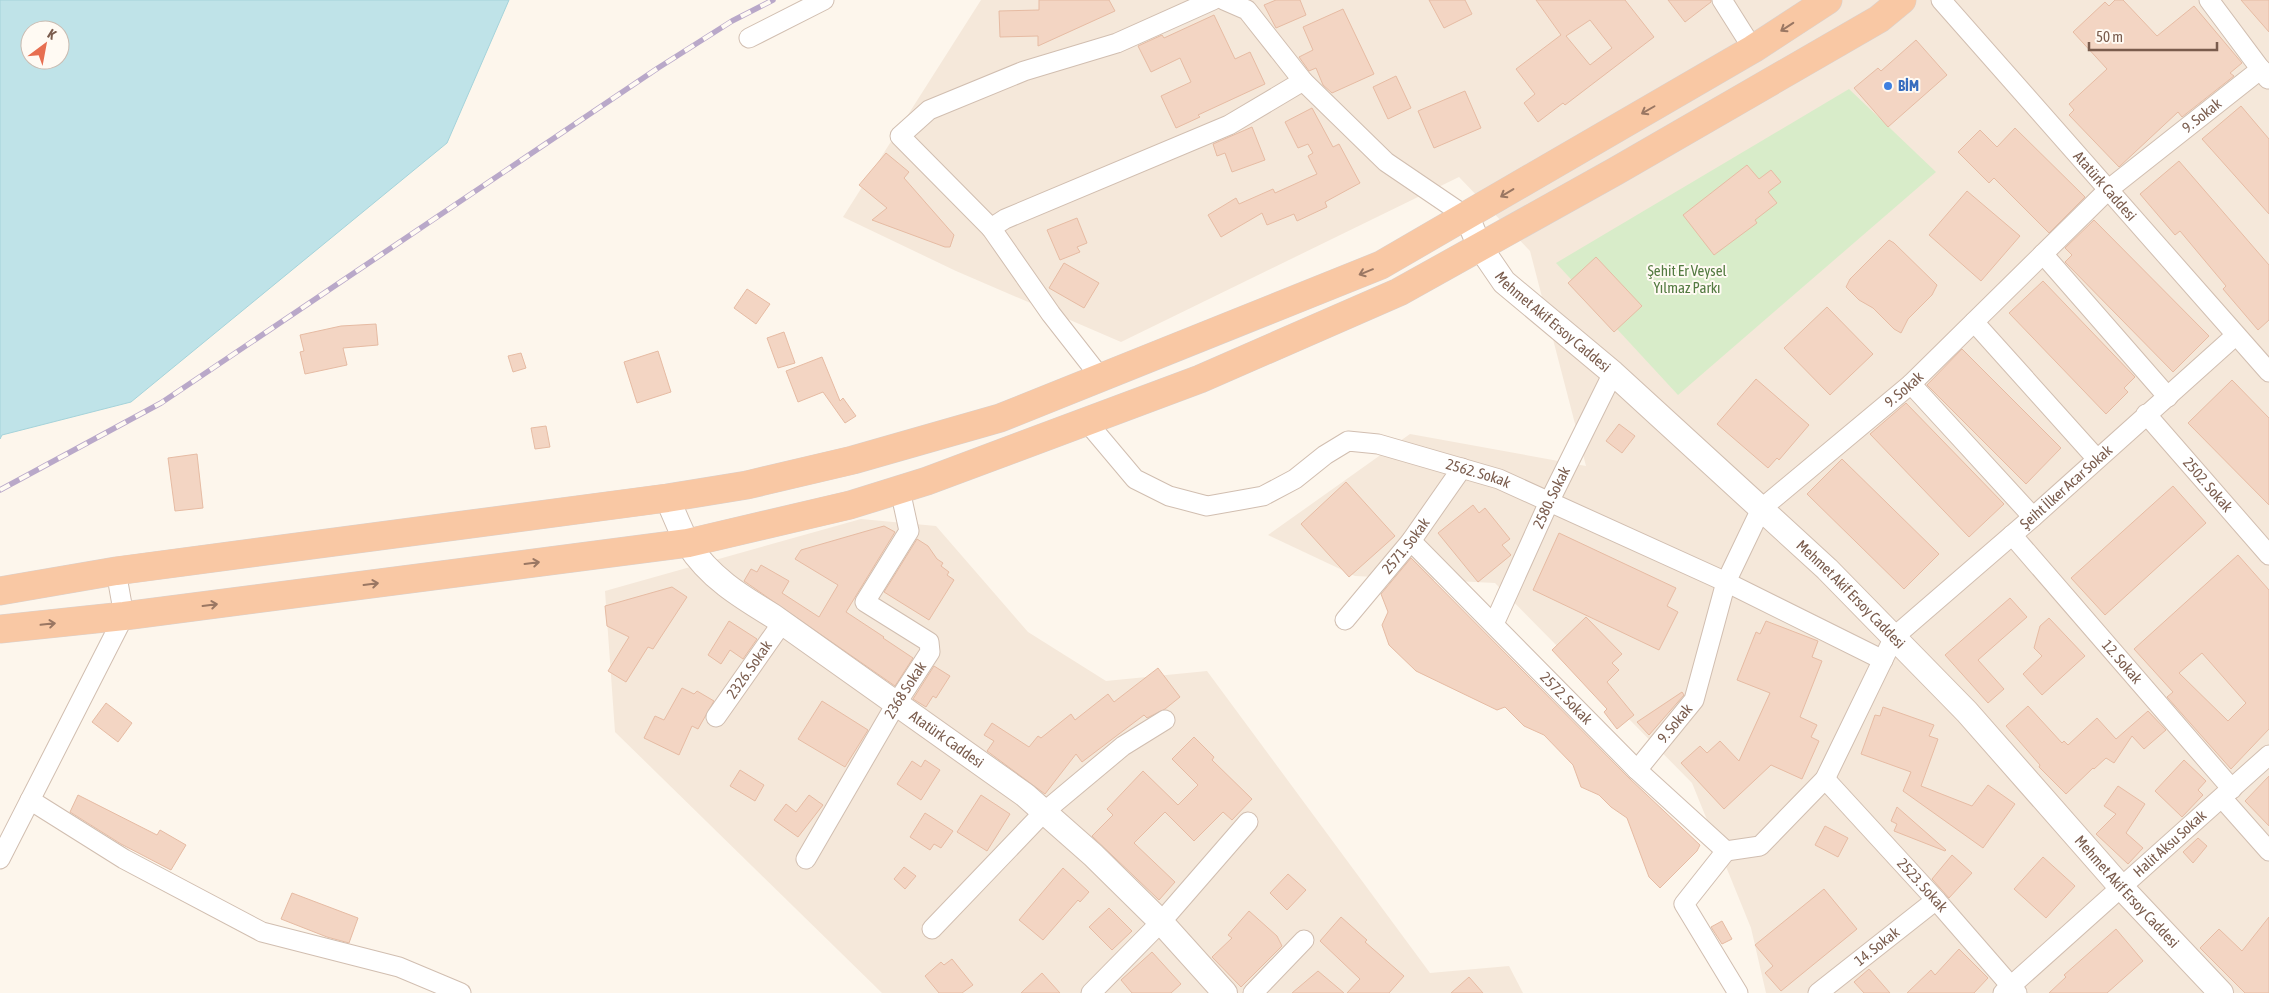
<svg xmlns="http://www.w3.org/2000/svg" width="2269" height="993" font-family="'Asap Condensed',sans-serif">
  <style>
    .residential { fill: #f5e8da }
    .green { fill: #d8ecc9 }
    .water { fill: #bfe3e8; stroke: #a5d3da; fill-rule: evenodd }
    .building { fill: #f3d5c3; stroke: #e6bba3; fill-rule: evenodd }
    .lines { fill: none; stroke-linecap: round; stroke-linejoin: round }
    .minor-casing { stroke: #d1beb0; stroke-width: 21 }
    .tertiary-casing { stroke: #d1beb0; stroke-width: 26 }
    .trunk-casing { stroke: #dad1cd; stroke-width: 29 }
    .minor { stroke: #fff; stroke-width: 19 }
    .tertiary { stroke: #fff; stroke-width: 24 }
    .trunk { stroke: #f9c8a4; stroke-width: 28 }
    .rail-casing { stroke: #b9a8c9; stroke-width: 5.5 }
    .rail { stroke: #fffaf3; stroke-width: 4; stroke-dasharray: 11; stroke-linecap: butt }
    .oneway { stroke: #9a7763 }
    .shop-dot { fill: #3f7fe0; stroke: #fffaf3; stroke-width: 2 }
    .labels { text-anchor: middle; stroke-width: 4; stroke-linejoin: round; paint-order: stroke }
    .shop-label { font-size: 15px; font-weight: bold; fill: #366cbe; stroke: #fffaf3; text-anchor: start }
    .street-label { font-size: 15px; fill: #7a5c4d; stroke: #fffaf3 }
    .park-label { font-size: 15px; fill: #537a41; stroke: #fffaf3 }
  </style>
  <rect width="100%" height="100%" fill="#fdf6ec"/>
  <path class="residential" d="M981,0H2269V993H1766L1751,928L1692,783L1495,583L1355,576L1268,535L1410,434L1586,466L1530,251L1459,177L1121,342L956,271L843,217Z
    M861,519L936,526L1028,632L1106,681L1207,671L1430,973L1509,966L1523,993H882L615,732L605,591Z"/>
  <path class="green" d="M1849,89L1936,172L1678,395L1556,263Z"/>
  <path class="water" d="M0,0H509L447,143L131,402L2,435L0,439ZM30,30H60V60H30Z"/>
  <path class="building" d="M1039,0H1109L1115,11L1038,46V36L1000,37L999,11L1039,10Z
    M1276,0H1300L1306,15L1276,28L1264,5Z
    M1429,0H1465L1472,14L1444,28Z
    M1536,0H1625L1654,37L1565,105L1563,103L1538,122L1524,103L1535,94L1516,69L1561,35ZM1590,20L1612,48L1590,65L1566,36Z
    M1668,0H1711V2L1685,22Z
    M2115,0H2123L2157,36L2194,6L2242,63L2230,73L2234,76L2182,117L2178,112L2119,167L2069,115L2074,110L2069,104L2107,69L2073,32L2105,2L2109,6Z
    M2241,0H2269V32Z
    M1343,9L1374,74L1332,93L1323,85L1316,68L1309,71L1299,57L1313,50L1303,27Z
    M1214,15L1235,59L1250,52L1265,84L1198,115L1200,117L1176,128L1161,96L1191,82L1180,58L1151,72L1138,46L1162,35L1164,38Z
    M1916,40L1947,75L1888,127L1854,88L1878,68L1881,71Z
    M1396,76L1411,108L1388,119L1373,87Z
    M1465,91L1481,128L1434,148L1418,111Z
    M2241,106L2269,139V214L2202,139Z
    M1312,108L1333,147L1339,144L1360,183L1325,202L1327,207L1297,221L1294,214L1267,225L1262,213L1221,237L1208,215L1236,198L1239,204L1273,189L1275,193L1317,174L1308,156L1313,153L1308,144L1298,148L1285,122Z
    M1252,127L1265,160L1232,172L1225,153L1217,156L1213,144Z
    M2015,128L2085,197L2049,233L1994,178L1989,183L1958,152L1980,130L1997,147Z
    M886,153L909,172L904,178L954,235L950,247H945L872,220L887,208L859,185Z
    M2179,161L2269,265V320L2258,330L2223,289L2226,286L2180,231L2175,235L2140,194Z
    M1747,165L1759,179L1771,170L1781,182L1768,192L1777,203L1755,220L1757,223L1714,255L1683,215Z
    M1967,191L2020,236L1981,281L1929,235Z
    M1077,218L1087,243L1077,247L1080,252L1060,260L1047,230Z
    M2094,220L2209,336L2173,372L2065,262L2072,255L2065,248Z
    M1889,240L1894,243L1937,285L1932,295L1908,319L1901,333L1894,329L1873,308L1859,300L1846,287L1850,279Z
    M1596,257L1642,306L1614,332L1568,283Z
    M1064,263L1099,283L1084,308L1049,288Z
    M2043,281L2135,377L2124,388L2128,392L2106,414L2009,313Z
    M747,289L770,304L756,324L734,308Z
    M1827,307L1873,354L1830,395L1784,348Z
    M376,324L378,345L343,348L347,365L305,374L300,352L304,351L300,335L341,326Z
    M784,332L795,363L778,368L767,338Z
    M1962,349L2061,448L2026,484L1927,385Z
    M658,351L671,392L637,403L624,362Z
    M521,353L526,368L513,372L508,356Z
    M822,357L840,401L843,398L856,416L845,423L823,392L798,402L786,371Z
    M1756,379L1809,425L1779,460L1777,458L1768,468L1717,424Z
    M2232,380L2269,418V505L2188,423Z
    M1906,403L2004,504L1969,537L1870,434Z
    M1619,424L1635,436L1622,453L1606,441Z
    M546,426L550,447L535,449L531,428Z
    M197,454L203,508L175,511L168,458Z
    M1842,459L1939,554L1904,589L1807,494Z
    M1346,482L1395,536L1349,577L1301,524Z
    M2173,486L2206,523L2105,615L2071,578Z
    M1473,505L1479,513L1485,508L1510,539L1502,545L1511,555L1478,582L1438,533Z
    M884,526L895,532L846,612L884,637L883,638L913,658L895,686L744,581L751,569L757,572L761,565L789,581L782,593L819,617L838,585L795,559L801,550Z
    M1559,533L1676,588L1667,606L1678,612L1659,650L1533,590Z
    M917,539L928,546L937,559L943,563L941,566L949,572L947,575L954,580L929,620L884,592Z
    M2238,555L2269,590V729L2231,769L2167,697L2173,692L2134,649ZM2202,653L2246,703L2228,721L2179,673Z
    M1411,558L1629,778L1700,845L1697,851L1660,888L1649,877L1627,818L1611,807L1599,795L1581,787L1573,765L1544,735L1524,726L1505,707L1497,710L1416,671L1389,645L1382,625L1388,612L1381,594Z
    M672,587L687,597L653,649L648,647L626,682L608,671L629,637L607,626L605,606Z
    M2010,598L2027,617L1978,660L2004,689L1988,703L1945,655Z
    M1586,617L1622,654L1612,663L1619,670L1607,682L1634,715L1617,729L1604,712L1607,709L1552,650Z
    M2049,618L2085,656L2042,695L2023,674L2042,656L2034,648L2040,626Z
    M729,621L757,639L743,659L730,650L721,664L708,655Z
    M1766,621L1818,641L1812,657L1822,661L1800,717L1817,725L1811,737L1819,741L1802,779L1771,765L1724,809L1681,763L1700,746L1707,753L1720,741L1739,761L1770,693L1737,680L1756,632L1760,634Z
    M934,666L950,676L936,698L933,696L926,707L913,699Z
    M1158,668L1180,697L1165,709L1147,718L1144,715L1082,762L1076,754L1045,794L987,751L994,741L984,735L992,723L1029,747L1038,736L1041,738L1071,714L1075,720L1108,694L1114,702Z
    M682,688L694,694L697,691L714,701L698,729L692,726L679,755L644,738L655,716L664,720Z
    M1682,692L1684,695L1649,735L1637,722Z
    M822,701L868,730L845,767L798,739Z
    M106,703L132,723L118,742L92,722Z
    M2028,706L2062,743L2064,741L2068,745L2097,718L2116,739L2148,711L2166,730L2144,749L2132,736L2114,763L2106,758L2094,769L2093,768L2066,794L2039,767L2040,765L2006,726Z
    M1883,707L1934,725L1929,736L1938,739L1921,786L1972,806L1988,785L2015,804L1983,848L1903,791L1911,772L1861,754L1875,715L1880,716Z
    M1194,737L1214,757L1212,760L1252,799L1232,820L1223,812L1194,841L1165,812L1134,843L1175,882L1159,900L1092,836L1113,815L1107,809L1143,771L1178,805L1198,785L1172,759Z
    M925,760L940,770L921,800L897,784L912,761L921,767Z
    M2184,760L2206,781L2198,790L2203,795L2182,817L2155,791Z
    M740,770L764,785L755,801L730,786Z
    M2269,776V826L2245,801Z
    M2118,786L2145,804L2126,833L2143,848L2128,864L2096,834L2116,814L2104,806Z
    M78,795L157,835L160,830L186,845L171,870L121,844L70,812Z
    M809,795L823,805L798,837L774,820L786,804L796,812Z
    M981,795L1010,814L987,851L957,832Z
    M1897,807L1946,850L1945,851L1894,831L1897,824L1891,821Z
    M925,813L953,831L941,848L934,844L930,850L910,837Z
    M1825,826L1848,838L1838,857L1815,845Z
    M2198,838L2207,846L2193,863L2183,852Z
    M1952,855L1972,873L1949,898L1932,879Z
    M2043,857L2075,886L2046,918L2014,889Z
    M904,867L916,876L905,889L894,879Z
    M1063,868L1089,892L1080,902L1078,900L1043,940L1019,920Z
    M1288,874L1306,890L1287,910L1270,893Z
    M1824,889L1857,929L1781,991L1765,973L1773,966L1755,945Z
    M292,893L358,918L349,943L327,937L281,919Z
    M1109,908L1132,931L1112,950L1089,927Z
    M1249,911L1277,936L1282,946L1241,987L1212,957L1232,938L1228,935Z
    M1341,917L1367,940L1365,942L1404,976L1389,993H1347L1360,979L1320,941Z
    M2269,917V993H2245L2200,948L2219,929L2242,951Z
    M1722,921L1732,939L1722,944L1711,927Z
    M2116,929L2143,961L2107,993H2049L2066,977L2064,975Z
    M1959,949L1988,978L1974,993H1907L1931,970L1935,975Z
    M1152,952L1181,984L1171,993H1132L1121,980Z
    M952,959L973,985L962,993H939L925,976L941,962L944,965Z
    M1869,969L1890,993H1864L1854,982Z
    M1318,971L1344,993H1292Z
    M1042,973L1060,993H1021Z
    M1469,977L1483,993H1451Z"/>
  <g class="lines">
    <g class="minor-casing">
      <g id="minor">
        <path d="M1224,0L1247,10L1303,81"/>
        <path d="M1722,0L1753,49"/>
        <path id="s1" d="M1941,0C2051,124 2159,249 2269,372"/>
        <path d="M2209,0L2268,79"/>
        <path d="M749,38L824,0"/>
        <path d="M991,228L900,136L929,110L1024,71L1117,43L1213,0"/>
        <path d="M2043,254L2168,397"/>
        <path d="M1974,322L2097,459"/>
        <path d="M1101,378L1051,314L991,228L1005,219L1229,125L1303,81L1386,162L1467,217"/>
        <path d="M1911,384L2033,517"/>
        <path id="s2" d="M2146,414L2269,555"/>
        <path id="s3" d="M1087,422L1135,479L1169,496L1207,506L1263,496L1295,479L1325,455L1348,441L1378,444L1499,479L1726,582L1883,660"/>
        <path id="s4" d="M2012,535L2232,789"/>
        <path id="s5" d="M1411,541L1637,770L1726,851"/>
        <path id="s6" d="M1345,620L1411,541L1462,468"/>
        <path id="s7" d="M1494,624L1549,502L1613,373"/>
        <path id="s8" d="M716,717L782,623"/>
        <path id="s9" d="M1637,770L1694,700L1726,582L1761,509L1911,384L2109,189L2261,69"/>
        <path id="s10" d="M1825,779L1936,900L2017,993"/>
        <path d="M2222,798L2269,851"/>
        <path d="M30,800L124,859L262,932L399,967L461,993"/>
        <path id="s11" d="M1726,851L1760,846L1825,779L1894,637L2033,517L2235,336"/>
        <path d="M1726,851L1684,904L1738,993"/>
        <path d="M0,859L124,616L116,571"/>
        <path id="s12" d="M806,859L896,704L930,652L929,642L865,602L909,531L900,490"/>
        <path d="M932,929L1044,812L1123,746L1165,720"/>
        <path d="M1091,993L1161,922L1248,822"/>
        <path d="M1253,993L1304,940"/>
        <path id="s13" d="M1818,993L1936,900"/>
        <path id="s14" d="M2003,993L2269,755"/>
      </g>
    </g>
    <g class="tertiary-casing">
      <g id="tertiary">
        <path id="s15" d="M1467,217L1480,247L1504,282L1613,373L1827,569L1967,712L2120,886L2221,993"/>
        <path id="s16" d="M667,498C674,513 680,530 688,544C709,577 740,596 773,616L1025,795L1093,855L1161,922L1225,993"/>
      </g>
    </g>
    <g class="trunk-casing">
      <path id="trunk" d="M0,591L116,571L667,498L747,485L853,460L1000,418L1381,265L1753,49L1828,0
        M0,629L124,616L688,543L850,505L927,481L1200,379L1399,292L1616,171L1879,19L1902,0"/>
    </g>
    <use href="#minor" class="minor"/>
    <use href="#tertiary" class="tertiary"/>
    <use href="#trunk" class="trunk"/>
    <g class="rail-casing">
      <path id="rail" d="M0,490L161,403L658,68L732,21L773,0"/>
    </g>
    <use href="#rail" class="rail"/>
  </g>
  <defs><path id="oneway-shaft" d="M-6 0H5M1.5-3L5.5 0L1.5 3" fill="none" stroke-width="1.6" stroke-linecap="round" stroke-linejoin="round" transform="scale(1.25)"/></defs>
  <g class="oneway">
    <use href="#oneway-shaft" transform="translate(1787 27) rotate(147)"/>
    <use href="#oneway-shaft" transform="translate(1648 110) rotate(150)"/>
    <use href="#oneway-shaft" transform="translate(1507 193) rotate(149)"/>
    <use href="#oneway-shaft" transform="translate(1366 272) rotate(158)"/>
    <use href="#oneway-shaft" transform="translate(532 563) rotate(-7)"/>
    <use href="#oneway-shaft" transform="translate(371 584) rotate(-7)"/>
    <use href="#oneway-shaft" transform="translate(210 605) rotate(-7)"/>
    <use href="#oneway-shaft" transform="translate(48 624) rotate(-6)"/>
  </g>
  <circle class="shop-dot" cx="1888" cy="86" r="5"/>
  <g class="labels">
    <g class="shop-label">
      <text x="1898" y="91">BİM</text>
    </g>
    <g class="street-label">
      <text dy="5" stroke="none"><textPath href="#s9" startOffset="885">9. Sokak</textPath></text>
      <text dy="5" stroke="none"><textPath href="#s1" startOffset="248">Atatürk Caddesi</textPath></text>
      <text dy="5" stroke="none"><textPath href="#s15" startOffset="138">Mehmet Akif Ersoy Caddesi</textPath></text>
      <text dy="5" stroke="none"><textPath href="#s9" startOffset="480">9. Sokak</textPath></text>
      <text dy="5" stroke="none"><textPath href="#s3" startOffset="445">2562. Sokak</textPath></text>
      <text dy="5" stroke="none"><textPath href="#s2" startOffset="94">2502. Sokak</textPath></text>
      <text dy="5" stroke="none"><textPath href="#s11" startOffset="514">Şeiht İlker Acar Sokak</textPath></text>
      <text dy="5" stroke="none"><textPath href="#s7" startOffset="139">2580. Sokak</textPath></text>
      <text dy="5" stroke="none"><textPath href="#s6" startOffset="96">2571. Sokak</textPath></text>
      <text dy="5" stroke="none"><textPath href="#s15" startOffset="542">Mehmet Akif Ersoy Caddesi</textPath></text>
      <text dy="5" stroke="none"><textPath href="#s4" startOffset="168">12. Sokak</textPath></text>
      <text dy="5" stroke="none"><textPath href="#s8" startOffset="58">2326. Sokak</textPath></text>
      <text dy="5" stroke="none"><textPath href="#s12" startOffset="196">2368 Sokak</textPath></text>
      <text dy="5" stroke="none"><textPath href="#s5" startOffset="221">2572. Sokak</textPath></text>
      <text dy="5" stroke="none"><textPath href="#s9" startOffset="60">9. Sokak</textPath></text>
      <text dy="5" stroke="none"><textPath href="#s16" startOffset="376">Atatürk Caddesi</textPath></text>
      <text dy="5" stroke="none"><textPath href="#s14" startOffset="224">Halit Aksu Sokak</textPath></text>
      <text dy="5" stroke="none"><textPath href="#s10" startOffset="144">2523. Sokak</textPath></text>
      <text dy="5" stroke="none"><textPath href="#s15" startOffset="948">Mehmet Akif Ersoy Caddesi</textPath></text>
      <text dy="5" stroke="none"><textPath href="#s13" startOffset="75">14. Sokak</textPath></text>
    </g>
    <g class="park-label">
      <text x="1687" y="276">Şehit Er Veysel<tspan x="1687" dy="17">Yılmaz Parkı</tspan></text>
    </g>
  </g>
  <g transform="translate(45 45) rotate(32)"><circle r="24" fill="#fffaf3" stroke="#cabbb1"/>
  <path d="M0-4L9 19L0 12L-9 19Z" fill="#e76f51"/>
  <text y="-8" font-size="14" font-weight="bold" text-anchor="middle" fill="#7a5c4d">K</text>
  </g>
  <path d="M2089 42v8h128v-8" fill="none" stroke="#7a5c4d" stroke-width="2.5"/>
  <text x="2096" y="42" font-size="15" fill="#7a5c4d" stroke="#fffaf3" stroke-width="4" paint-order="stroke">50 m</text>
</svg>
